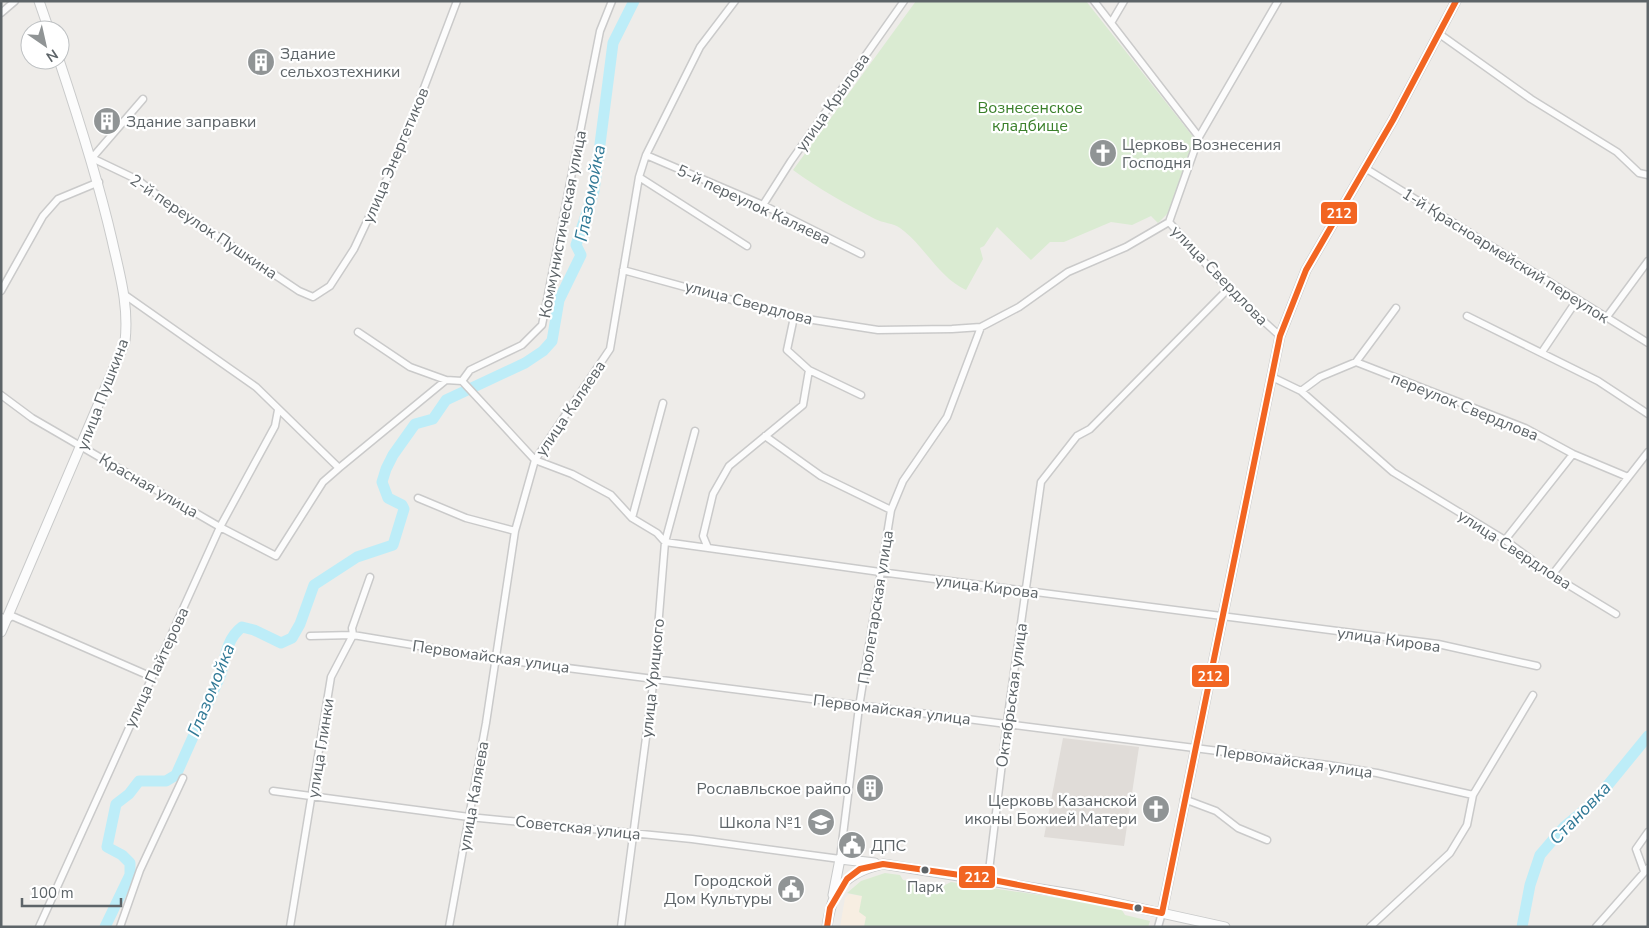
<svg xmlns="http://www.w3.org/2000/svg" width="1649" height="928" font-family="'Nunito Sans',sans-serif">
  <style>
    .commercial { fill: #f7eee2 }
    .education { fill: #e0dcd8 }
    .green { fill: #daebd2 }
    .lines { fill: none; stroke-linecap: round; stroke-linejoin: round }
    .river { stroke: #bdedf8; stroke-width: 11 }
    .street-casing { stroke: #cacaca; stroke-width: 9 }
    .secondary-casing { stroke: #c9caca; stroke-width: 11 }
    .street { stroke: #fcfcfc; stroke-width: 6 }
    .secondary { stroke: #fcfcfc; stroke-width: 9 }
    .bus-1-casing { stroke: #fff; stroke-width: 10 }
    .bus-1 { stroke: #f26522; stroke-width: 6 }
    .bus-dot { fill: #5d6468; stroke: #fff; stroke-width: 2 }
    .labels { text-anchor: middle; stroke-width: 4.5; stroke-linejoin: round; paint-order: stroke }
    .bus-label { font-size: 15px; fill: #5d6468; stroke: #fff }
    .poi-label { font-size: 16px; fill: #5d6468; stroke: #fff; text-anchor: start }
    .street-label { font-size: 16px; fill: #5d6468; stroke: #fff }
    .park-label { font-size: 16px; fill: #3b802b; stroke: #fff }
    .water-label { font-size: 18px; font-style: italic; fill: #307996; stroke: #fff }
    .line-badge { stroke: #fff; stroke-width: 2 }
    .badge-label { font-size: 14px; text-anchor: middle; font-weight: bold; fill: #fff }
  </style>
  <rect width="100%" height="100%" fill="#eeece9"/>
  <path class="commercial" d="M849,894L862,896L866,917L864,927H840L845,898Z"/>
  <path class="education" d="M1063,738L1139,747L1124,846L1044,837Z"/>
  <path class="green" d="M916,1H1086L1194,138L1169,212L1158,223L1151,216L1132,225L1111,222L1064,242H1050L1031,260L997,227L984,246L980,248L983,259L966,290C938,277 925,246 900,228C893,223 883,223 875,219C846,204 819,189 793,170Z
    M885,873L900,875L903,880L920,883L924,887L939,888L951,882L1120,907L1125,915L1150,921L1148,927H864L866,917L859,912L862,896L847,893L861,881Z"/>
  <g class="lines">
    <path class="river" d="M105,927L130,875V863L122,855L107,847L116,804L129,794L139,781H166L176,775L221,674C225,657 227,638 242,627L254,630L281,643L292,638L300,624L314,585L357,557L393,545L404,509L402,505L388,498L382,482L386,469L393,455L415,424L433,419L446,400L525,363L543,351L552,341L559,300L581,255L576,245L594,191L613,43L634,1
      M1522,927L1530,885L1540,855L1564,827L1594,802L1648,736"/>
    <g class="street-casing">
      <path id="street" d="M1094,1L1199,137
        M1,13L15,1
        M1111,23L1124,1
        M1438,33L1531,99L1617,152L1639,173L1648,175
        M143,99L92,158L138,180L165,201L299,291L313,297L330,286L354,249L400,151L457,1
        M646,155L763,205L861,254
        M1365,168L1648,343
        M639,177L747,246
        M763,205L791,161L904,1
        M1169,222L1199,137L1278,1
        M1169,222L1228,289L1280,336
        M623,270L794,317L878,330L952,329L981,327L1019,307L1068,272L1126,247L1169,222
        M1,291L43,216L58,199L99,182
        M125,295L256,387L339,468
        M1467,316L1598,381L1648,414
        M1606,318L1648,261
        M358,332L410,367L446,380
        M1542,352L1577,300
        M1356,362L1396,308
        M809,370L861,395
        M1272,377L1301,391L1393,472L1505,540L1552,575L1616,614
        M462,381L535,460L572,474L611,495L632,518L657,533L665,542L880,572L1438,644L1537,666
        M1301,391L1320,377L1356,362L1525,428L1573,454L1628,477
        M1,395L32,418L220,527L276,556L323,482L339,468L446,380L462,381L470,370L522,345L542,325L600,31L612,1
        M765,436L821,476L891,510
        M418,498L466,518L515,531
        M632,518L663,403
        M1505,540L1573,454
        M708,548L703,536L713,494L729,466L803,405L809,370L787,350L794,317
        M1552,575L1648,452
        M1,617L7,620L12,616L152,677
        M310,636L353,635L497,659L1328,765L1377,773L1473,795
        M273,791L469,817L692,839L840,859L859,707L891,510L903,481L947,417L981,327
        M1184,799L1216,811L1238,828L1267,840
        M1644,871L1636,849L1648,832
        M988,879L1007,722L1041,482L1077,436L1090,429L1228,289
        M39,927L220,527L275,426L278,410
        M120,927L140,870L183,778
        M290,927L331,677L353,635L352,628L370,577
        M449,927L486,723L515,531L535,460L610,349L639,177L646,155L700,47L735,1
        M621,927L654,677L665,542L695,431
        M1158,927L1162,913
        M1370,927L1450,853L1467,825L1473,795L1533,695
        M1596,927L1648,868"/>
    </g>
    <g class="secondary-casing">
      <path id="secondary" d="M39,1L49,30
        M1,632L125,342C129,305 120,276 112,240C98,179 79,120 59,60
        M833,895L840,859L875,863
        M1162,913L1280,336L1306,270L1393,120L1456,1
        M827,927C832,888 845,873 883,864L1084,896L1225,927"/>
    </g>
    <use href="#street" class="street"/>
    <use href="#secondary" class="secondary"/>
    <g class="bus-1-casing">
      <path id="bus-1" d="M1162,913L1280,336L1306,270L1393,120L1456,1
        M827,927L830,908L847,879L860,869L883,864L988,879L1162,913"/>
    </g>
    <use href="#bus-1" class="bus-1"/>
  </g>
  <defs>
    <g id="building-disc" transform="scale(1.4375)"><circle r="9.5" fill="#909495" stroke="#fff"/><path d="M-4-6H4V6H1V3H-1V6H-4ZM-2.5-4.3h1.7v1.8h-1.7ZM.8-4.3h1.7v1.8H.8ZM-2.5-1h1.7V.8h-1.7ZM.8-1h1.7V.8H.8Z" fill="#fff"/></g>
    <g id="church-disc" transform="scale(1.4375)"><circle r="9.5" fill="#909495" stroke="#fff"/><path d="M-1.2-6h2.4v3.5h3.3v2.4h-3.3V6h-2.4V-.1h-3.3v-2.4h3.3Z" fill="#fff"/></g>
    <g id="school-disc" transform="scale(1.4375)"><circle r="9.5" fill="#909495" stroke="#fff"/><path d="M0-5L7-2L0 1L-7-2ZM-4 1L0 2.5L4 1V4Q0 6-4 4Z" fill="#fff"/></g>
    <g id="civic-disc" transform="scale(1.4375)"><circle r="9.5" fill="#909495" stroke="#fff"/><path d="M-.6-6.5H3V-4.5H.6V-3L4-1V1h2V6H-6V1h2V-1L-.6-3ZM-1.2 2.5V6h2.4V2.5Z" fill="#fff"/></g>
  </defs>
  <g fill-rule="evenodd">
    <use href="#building-disc" x="261" y="62"/>
    <use href="#building-disc" x="107" y="121"/>
    <use href="#church-disc" x="1103" y="153"/>
    <use href="#building-disc" x="870" y="788"/>
    <use href="#church-disc" x="1156" y="809"/>
    <use href="#school-disc" x="821" y="822"/>
    <use href="#civic-disc" x="852" y="845"/>
    <use href="#civic-disc" x="791" y="889"/>
  </g>
  <g class="bus-dot">
    <circle cx="925" cy="870" r="4.5"/>
    <circle cx="1138" cy="908" r="4.5"/>
  </g>
  <g class="labels">
    <g class="bus-label">
      <text x="925" y="892">Парк</text>
    </g>
    <g class="poi-label">
      <text x="280" y="59">Здание<tspan x="280" dy="18">сельхозтехники</tspan></text>
      <text x="126" y="127">Здание заправки</text>
      <text x="1122" y="150">Церковь Вознесения<tspan x="1122" dy="18">Господня</tspan></text>
      <text x="851" y="794" text-anchor="end">Рославльское райпо</text>
      <text x="1137" y="806" text-anchor="end">Церковь Казанской<tspan x="1137" dy="18">иконы Божией Матери</tspan></text>
      <text x="802" y="828" text-anchor="end">Школа №1</text>
      <text x="871" y="851">ДПС</text>
      <text x="772" y="886" text-anchor="end">Городской<tspan x="772" dy="18">Дом Культуры</tspan></text>
    </g>
    <g class="street-label">
      <text transform="translate(832 102) rotate(-55)" y="6">улица Крылова</text>
      <text transform="translate(395 155) rotate(-67)" y="6">улица Энергетиков</text>
      <text transform="translate(754 204) rotate(25)" y="6">5-й переулок Каляева</text>
      <text transform="translate(562 224) rotate(-79)" y="6">Коммунистическая улица</text>
      <text transform="translate(204 226) rotate(34)" y="6">2-й переулок Пушкина</text>
      <text transform="translate(1506 255) rotate(32)" y="6">1-й Красноармейский переулок</text>
      <text transform="translate(1220 275) rotate(46)" y="6">улица Свердлова</text>
      <text transform="translate(749 302) rotate(15)" y="6">улица Свердлова</text>
      <text transform="translate(102 394) rotate(-69)" y="6">улица Пушкина</text>
      <text transform="translate(1465 406) rotate(22)" y="6">переулок Свердлова</text>
      <text transform="translate(570 408) rotate(-56)" y="6">улица Каляева</text>
      <text transform="translate(149 485) rotate(30)" y="6">Красная улица</text>
      <text transform="translate(1515 549) rotate(33)" y="6">улица Свердлова</text>
      <text transform="translate(987 586) rotate(7)" y="6">улица Кирова</text>
      <text transform="translate(875 607) rotate(-81)" y="6">Пролетарская улица</text>
      <text transform="translate(1389 639) rotate(8)" y="6">улица Кирова</text>
      <text transform="translate(491 656) rotate(8)" y="6">Первомайская улица</text>
      <text transform="translate(156 667) rotate(-65)" y="6">улица Пайтерова</text>
      <text transform="translate(652 678) rotate(-84)" y="6">улица Урицкого</text>
      <text transform="translate(1011 695) rotate(-82)" y="6">Октябрьская улица</text>
      <text transform="translate(892 709) rotate(7)" y="6">Первомайская улица</text>
      <text transform="translate(320 748) rotate(-81)" y="6">улица Глинки</text>
      <text transform="translate(1294 761) rotate(8)" y="6">Первомайская улица</text>
      <text transform="translate(473 796) rotate(-80)" y="6">улица Каляева</text>
      <text transform="translate(578 827) rotate(6)" y="6">Советская улица</text>
    </g>
    <g class="park-label">
      <text x="1030" y="113">Вознесенское<tspan x="1030" dy="18">кладбище</tspan></text>
    </g>
    <g class="water-label">
      <text transform="translate(590 193) rotate(-79)" y="6">Глазомойка</text>
      <text transform="translate(211 690) rotate(-68)" y="6">Глазомойка</text>
      <text transform="translate(1580 813) rotate(-46)" y="6">Становка</text>
    </g>
  </g>
  <g class="line-badge">
    <rect x="1320" y="201" width="38" height="24" rx="5" fill="#f26522"/>
    <rect x="1191" y="664" width="39" height="24" rx="5" fill="#f26522"/>
    <rect x="958" y="865" width="38" height="24" rx="5" fill="#f26522"/>
  </g>
  <g class="badge-label">
    <text x="1339" y="218">212</text>
    <text x="1210" y="681">212</text>
    <text x="977" y="882">212</text>
  </g>
  <rect width="1649" height="928" fill="none" stroke="#5d6468" stroke-width="5"/>
  <g transform="translate(45 45) rotate(146)"><circle r="24" fill="#ffffff" stroke="#bec1c3"/>
  <path d="M0-4L9 19L0 12L-9 19Z" fill="#909495"/>
  <text y="-8" font-size="14" font-weight="bold" text-anchor="middle" fill="#5d6468">N</text>
  </g>
  <path d="M22 898v8h99v-8" fill="none" stroke="#5d6468" stroke-width="2.5"/>
  <text x="30" y="898" font-size="15" fill="#5d6468" stroke="#ffffff" stroke-width="4" paint-order="stroke">100 m</text>
</svg>
